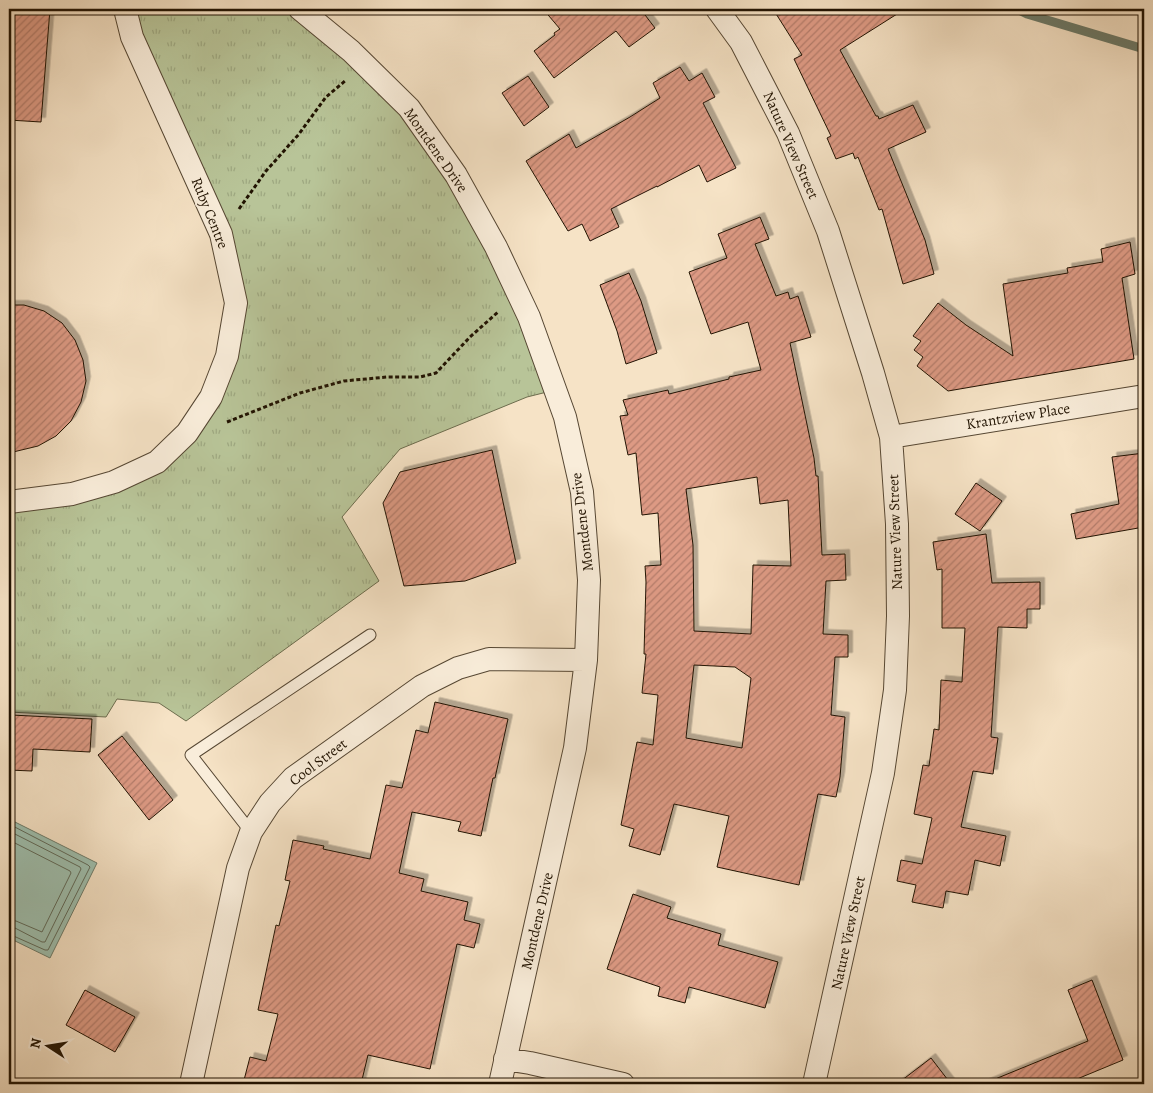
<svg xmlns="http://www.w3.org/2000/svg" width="1153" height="1093" font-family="Alegreya,serif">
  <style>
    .grass { fill: url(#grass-tufts); stroke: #6c6c4d }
    .water { fill: #9ebfae; stroke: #6c7a69 }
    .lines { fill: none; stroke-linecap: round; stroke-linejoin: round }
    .shore { stroke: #606958; stroke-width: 1 }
    .stream { stroke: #6c7a69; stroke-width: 9 }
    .building { fill: url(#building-hatch); stroke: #211302; fill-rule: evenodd; filter: url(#shadow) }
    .service-casing { stroke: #564733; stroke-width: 13 }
    .minor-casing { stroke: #564733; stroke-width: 24 }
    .path { stroke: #211302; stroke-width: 3; stroke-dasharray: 4 2.5; stroke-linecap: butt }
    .service { stroke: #f9edda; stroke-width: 11 }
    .minor { stroke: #f9edda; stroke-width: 22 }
    .labels { text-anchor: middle; stroke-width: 4; stroke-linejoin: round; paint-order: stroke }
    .street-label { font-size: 15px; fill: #211302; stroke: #f9edda }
  </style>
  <defs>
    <pattern id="grass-tufts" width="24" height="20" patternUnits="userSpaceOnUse" patternTransform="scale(1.25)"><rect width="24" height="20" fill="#b8c498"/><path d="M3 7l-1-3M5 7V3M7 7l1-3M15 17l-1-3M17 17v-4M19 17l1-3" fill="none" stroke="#9ea881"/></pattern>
    <pattern id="building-hatch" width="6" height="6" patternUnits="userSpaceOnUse" patternTransform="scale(1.25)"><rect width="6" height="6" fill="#dd9a84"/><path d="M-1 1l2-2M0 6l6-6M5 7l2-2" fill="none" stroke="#b37c6a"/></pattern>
    <filter id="shadow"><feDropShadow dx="4.5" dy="-4.5" stdDeviation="0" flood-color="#0004"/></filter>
  </defs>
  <rect width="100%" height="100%" fill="#f6e3c6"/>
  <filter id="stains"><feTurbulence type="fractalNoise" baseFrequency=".004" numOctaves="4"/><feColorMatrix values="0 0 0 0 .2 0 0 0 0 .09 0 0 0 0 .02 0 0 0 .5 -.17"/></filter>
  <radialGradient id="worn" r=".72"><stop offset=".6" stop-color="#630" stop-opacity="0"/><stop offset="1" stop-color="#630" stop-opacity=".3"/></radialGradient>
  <path class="grass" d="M124,9H299L350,50L456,175L555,390L527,397L400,449L342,517L379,581L186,721L159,703L117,699L106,717L9,712V501L157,460L210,396L235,303Z"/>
  <path class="water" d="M9,819L97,863L50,958L9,938Z"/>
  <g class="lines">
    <path class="shore" d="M9,824L88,865L90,867L48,950H45L9,934
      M9,831L80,867L81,869L45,942H42L15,928L9,927
      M9,840L70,871L71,873L42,932L16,921L9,920"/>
    <path class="stream" d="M1017,9L1027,14L1144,49"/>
  </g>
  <path class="building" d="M9,9H50L41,122L9,120Z
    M543,9H644L642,11L655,28L629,47L616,31L554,78L534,51L555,35L554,33L560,29Z
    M773,9H905L840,50L876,116H878L879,119L913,105L926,132L888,149L925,240L934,274L903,284L882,209L879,210L858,157L855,159L853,153L836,159L827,138L831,136L794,59L802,55Z
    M680,67L689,81L702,73L715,97L703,103L736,168L707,182L699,165L657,187V186L611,209L619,227L590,241L582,224L568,231L526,161L569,134L576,148L630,117L660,98L653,83Z
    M528,76L549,107L524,126L502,93Z
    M760,217L769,239L755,244L776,296L788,292L790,299L798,296L811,337L790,343L814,458L816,476H818L822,555L845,554L846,580L826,581L823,634L848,635V657H835L831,715L845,717L840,777L836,797L818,794L799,885L717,867L729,816L674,804L660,855L629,846L634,829L621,825L637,742L653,745L658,695L642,693L646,654H644L646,582L645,566L661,565L658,513L642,515L636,453L628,455L620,416L628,415L623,400L668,390L669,394L729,379V377L761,370L748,322L711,334L689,272L727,258L718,234ZM757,477L760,504L788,500L791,566L753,565L751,634L694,631L693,545L686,489ZM694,665L735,667L751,678L742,748L686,738Z
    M1130,242L1135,274L1122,278L1134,359L948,391L917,366L923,357L914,350L921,341L913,336L938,303L966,325L1013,356L1003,284L1068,273L1067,268L1103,262L1101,249Z
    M629,273L641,301L657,353L626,364L617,331L600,285Z
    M9,305H24L44,311L62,323L75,340L83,360L86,381L81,402L71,421L56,436L38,446L9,453Z
    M492,450L516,563L465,581L404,586L383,503L400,472Z
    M1144,453V527L1076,539L1071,514L1119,504L1112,457Z
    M976,483L1002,501L980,531L955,514Z
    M986,534L992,583L1040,582V609H1027V628L998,627L991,737L998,738L993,774L973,771L961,827L1006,836L1000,866L975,860L968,895L946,891L943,908L912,902L916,885L897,881L901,860L922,864L932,818L914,814L923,765L929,766L934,729L939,730L941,680L962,682L965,628H942V569L937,570L933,542Z
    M435,702L508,719L495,778H493L481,836L458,831L461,822L412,812L399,873L424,879L421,891L468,902L464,920L480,924L474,948L457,944L430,1069L368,1055L361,1084H243L250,1057L266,1061L278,1014L258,1010L276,925L279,926L290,881L285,880L293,840L324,846L323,849L370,859L386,785L402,788L416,730L428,733Z
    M11,715L92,719L90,752L33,749L32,771L9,770Z
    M122,736L173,800L149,820L98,755Z
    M633,894L671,907L667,918L721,934L718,945L778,962L765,1008L689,987L685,1003L658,996L660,987L607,969Z
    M1092,980L1123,1060L1065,1084H983L1088,1041L1068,990Z
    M85,990L135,1017L115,1052L66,1025Z
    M931,1058L951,1084H897Z"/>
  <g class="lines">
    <g class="service-casing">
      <path id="service" d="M251,832L191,755L370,635"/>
    </g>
    <g class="minor-casing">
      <path id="minor" d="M300,9L351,51L409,108L456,175L496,247L529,317L565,417L582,492L589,580L586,660L575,748L500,1084
        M717,9L741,42L788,133L828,231L873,373L891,437L897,524L898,616L895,690L883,773L814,1084
        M891,437L1144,396
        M9,502L72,494L114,482L157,462L187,433L211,397L227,356L236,303L221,234L132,37L125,9
        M505,1059L530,1063L623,1084
        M191,1084L238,868L251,832L270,803L293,778L422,686L458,668L489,659L586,660"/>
    </g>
    <path class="path" d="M239,209L266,171L299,134L326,97L345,81
      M227,422L300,393L344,381L387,377H420L436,373L470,337L498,312"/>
    <use href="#service" class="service"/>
    <use href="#minor" class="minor"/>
  </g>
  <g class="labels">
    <g class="street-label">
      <text transform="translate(791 145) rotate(66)" y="5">Nature View Street</text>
      <text transform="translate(436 150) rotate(55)" y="5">Montdene Drive</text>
      <text transform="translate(210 213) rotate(68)" y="5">Ruby Centre</text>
      <text transform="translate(1018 416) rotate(-9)" y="5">Krantzview Place</text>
      <text transform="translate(582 522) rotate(-97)" y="5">Montdene Drive</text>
      <text transform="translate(895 532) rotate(-92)" y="5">Nature View Street</text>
      <text transform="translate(318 762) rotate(-37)" y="5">Cool Street</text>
      <text transform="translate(537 921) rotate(-77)" y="5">Montdene Drive</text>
      <text transform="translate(848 933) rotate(-78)" y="5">Nature View Street</text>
    </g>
  </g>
  <rect width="1153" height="1093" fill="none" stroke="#f6e3c6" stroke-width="30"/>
  <rect x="10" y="10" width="1133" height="1073" fill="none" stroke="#211302" stroke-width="2.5"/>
  <rect x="15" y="15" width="1123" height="1063" fill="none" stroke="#211302"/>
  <g transform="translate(48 1046) rotate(282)" stroke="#f9edda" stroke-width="4" paint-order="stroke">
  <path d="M0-4L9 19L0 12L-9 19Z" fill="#211302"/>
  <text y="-8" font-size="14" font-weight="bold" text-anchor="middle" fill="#211302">N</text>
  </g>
  <rect width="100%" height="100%" filter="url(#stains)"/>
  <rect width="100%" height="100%" fill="url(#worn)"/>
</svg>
